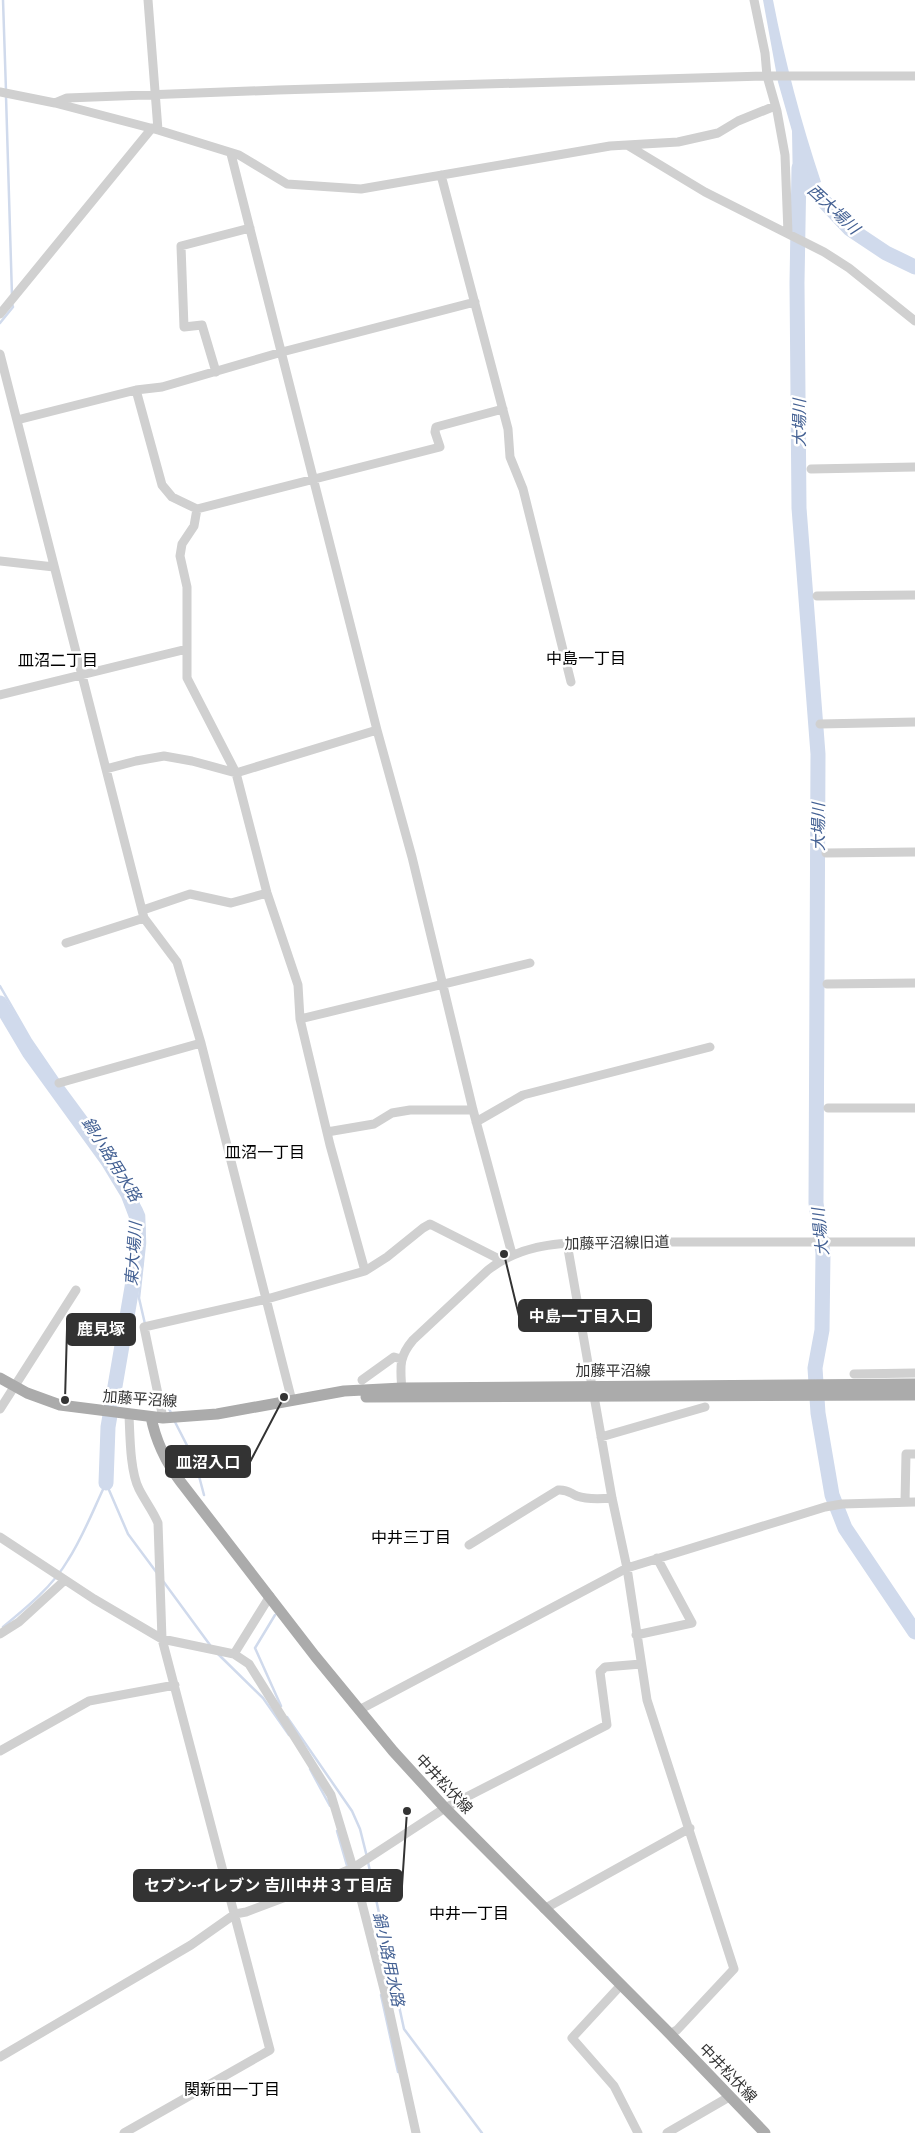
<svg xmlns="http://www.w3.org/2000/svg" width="915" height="2133" font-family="'Archivo Narrow','Noto Sans JP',sans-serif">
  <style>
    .water { fill: #d0daec }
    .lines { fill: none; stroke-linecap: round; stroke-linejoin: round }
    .stream { stroke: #d0daec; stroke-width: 2.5 }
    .river { stroke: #d0daec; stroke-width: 15 }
    .minor { stroke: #d0d0d0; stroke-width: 9 }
    .major { stroke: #ababab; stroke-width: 11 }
    .labels { text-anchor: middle; stroke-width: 5; stroke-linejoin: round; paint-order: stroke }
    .street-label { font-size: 15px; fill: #333; stroke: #fff }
    .water-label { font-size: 16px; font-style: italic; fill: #436093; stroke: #fff }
    .neighbourhood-label { font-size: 16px; fill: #000; stroke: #fff }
    .leader { fill: none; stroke: #333; stroke-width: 2 }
    .callout-dot { fill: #333; stroke: #fff; stroke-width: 2 }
    .callout { fill: #333; stroke: #333; stroke-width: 2 }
    .callout-label { font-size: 16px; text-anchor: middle; font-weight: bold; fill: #fff }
  </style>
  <rect width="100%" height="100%" fill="#fff"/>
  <path class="water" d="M763,0H773C785,62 801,122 821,182L793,190L792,131L778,82Z"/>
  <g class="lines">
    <path class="stream" d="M3,0L6,91
      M6,96L12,296
      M0,323L13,307L12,304
      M0,986L31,1040L59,1081
      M62,1085L107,1146L141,1208L144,1215L145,1243L139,1298L145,1324
      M162,1393L171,1413
      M174,1420L195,1461L204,1495
      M106,1483L128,1534L157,1573
      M163,1581L210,1645
      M275,1615L255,1648L281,1706
      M3,1627C26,1608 53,1586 68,1560C83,1537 94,1508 106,1483
      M217,1653L263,1698L289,1735
      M287,1717L352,1811L360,1829L367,1857
      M310,1769L330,1806
      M337,1831L354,1890
      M368,1862L404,2029L482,2133
      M381,1995L398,2072"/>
    <path class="river" d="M799,168L797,283L799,508L818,754L816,1203L823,1253L822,1330L815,1368L818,1413L832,1495L845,1528L915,1632
      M800,170L801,177L850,229L886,253L915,267
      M0,1003L29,1052L108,1161L128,1194L136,1215L138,1229L136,1264L108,1427L106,1483"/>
    <path class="minor" d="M148,0L158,130
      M754,0L765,53L767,76L777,111L785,155L788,233
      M0,92L55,103L158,130L239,155L287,184L361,189L610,146L627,145L705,192L824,252L849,268L915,321
      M55,103L67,98L278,90L767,76H915
      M627,145L678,142L718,133L738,121L775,106
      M231,154L377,730L412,857L473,1110L512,1254
      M441,175L508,429L510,457L523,489L571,682
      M0,314L152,128
      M0,354L144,918L177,962L201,1043L292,1401
      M216,372L202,325L184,327L181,246L250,228
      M136,390L162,485L172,497L197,509L440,447L435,432L436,427L503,409
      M17,420L136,390L162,387L282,352L475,302
      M811,469L915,467
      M197,509L194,526L182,544L180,556L187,587V678L236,773L267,893L298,985L300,1019L330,1145L365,1271
      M0,561L54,567
      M817,596L915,595
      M0,695L187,649
      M820,724L915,722
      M106,769L136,761L164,756L192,761L236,773L377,730
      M826,853L915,852
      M143,910L190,894L231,903L267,893
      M66,943L144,918
      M827,984L915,983
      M300,1019L530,963
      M59,1083L201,1043
      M828,1108H915
      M476,1122L523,1095L710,1047
      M327,1132L374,1124L392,1113L410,1110H473
      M567,1243L592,1386
      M854,1374L915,1373
      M362,1380L394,1357L401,1359
      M402,1393C401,1369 397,1359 413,1340L488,1270C519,1246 553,1243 591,1242H915
      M594,1396L612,1498L627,1568L647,1700L734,1969L677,2030L670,2034
      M0,1409L76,1290
      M163,1418L144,1327L267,1299L365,1271L387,1257L423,1228L430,1224L501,1260
      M601,1437L705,1407
      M905,1502L906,1454H915
      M0,1537L94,1599L162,1639L234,1654L270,1596
      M469,1545L558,1490C567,1489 570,1493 577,1496C588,1500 601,1499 612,1498
      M0,1634L19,1622L65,1580
      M636,1635L692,1623L657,1558
      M234,1654L249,1664L331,1795L353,1868L388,2005L416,2133
      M359,1710L627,1568L825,1507L842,1504L915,1502
      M0,1751L89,1701L175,1685
      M544,1909L690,1828
      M621,1985L572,2038L614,2086L638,2133
      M0,2057L191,1945L235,1914L246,1912L283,1898L353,1868L445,1808L607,1725L600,1672L605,1667L641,1664
      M124,2133L270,2050L162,1639L158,1523C153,1511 145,1501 139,1489C130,1471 130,1436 129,1415
      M667,2133L729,2097"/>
    <path class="major" d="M0,1378L27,1393L60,1405L163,1418L217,1414L344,1391L402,1388L915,1384
      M366,1397L915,1395
      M151,1417C156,1442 165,1461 180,1481L315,1656L393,1751L445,1808L670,2034L765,2133"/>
  </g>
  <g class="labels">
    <g class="street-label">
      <text transform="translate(617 1243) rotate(-1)" y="5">加藤平沼線旧道</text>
      <text x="613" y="1376">加藤平沼線</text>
      <text transform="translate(140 1399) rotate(4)" y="5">加藤平沼線</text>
      <text transform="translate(444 1784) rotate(47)" y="5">中井松伏線</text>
      <text transform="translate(728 2073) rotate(46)" y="5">中井松伏線</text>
    </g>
    <g class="water-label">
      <text transform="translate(834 209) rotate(43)" y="6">西大場川</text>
      <text transform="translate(799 423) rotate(-90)" y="6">大場川</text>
      <text transform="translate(818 827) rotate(-90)" y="6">大場川</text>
      <text transform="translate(112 1159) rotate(58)" y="6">鍋小路用水路</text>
      <text transform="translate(820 1232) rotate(-96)" y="6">大場川</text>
      <text transform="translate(133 1254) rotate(-86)" y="6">東大場川</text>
      <text transform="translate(389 1959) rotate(78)" y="6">鍋小路用水路</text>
    </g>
    <g class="neighbourhood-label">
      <text x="586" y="664">中島一丁目</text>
      <text x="58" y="666">皿沼二丁目</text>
      <text x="265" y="1158">皿沼一丁目</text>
      <text x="411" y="1543">中井三丁目</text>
      <text x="469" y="1919">中井一丁目</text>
      <text x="232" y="2095">関新田一丁目</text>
    </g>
  </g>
  <path class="leader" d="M504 1254L519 1316M65 1400L67 1329M284 1397L250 1462M407 1811L402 1886"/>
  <g class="callout-dot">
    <circle cx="504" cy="1254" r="5"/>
    <circle cx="65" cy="1400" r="5"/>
    <circle cx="284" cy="1397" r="5"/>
    <circle cx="407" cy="1811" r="5"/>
  </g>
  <g class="callout">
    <rect x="519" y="1300" width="132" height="31" rx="5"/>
    <rect x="67" y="1314" width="68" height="31" rx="5"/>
    <rect x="166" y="1446" width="84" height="31" rx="5"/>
    <rect x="134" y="1870" width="268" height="31" rx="5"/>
  </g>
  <g class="callout-label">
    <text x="585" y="1322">中島一丁目入口</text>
    <text x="101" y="1335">鹿見塚</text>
    <text x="208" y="1468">皿沼入口</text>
    <text x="268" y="1891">セブン-イレブン 吉川中井３丁目店</text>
  </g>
</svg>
